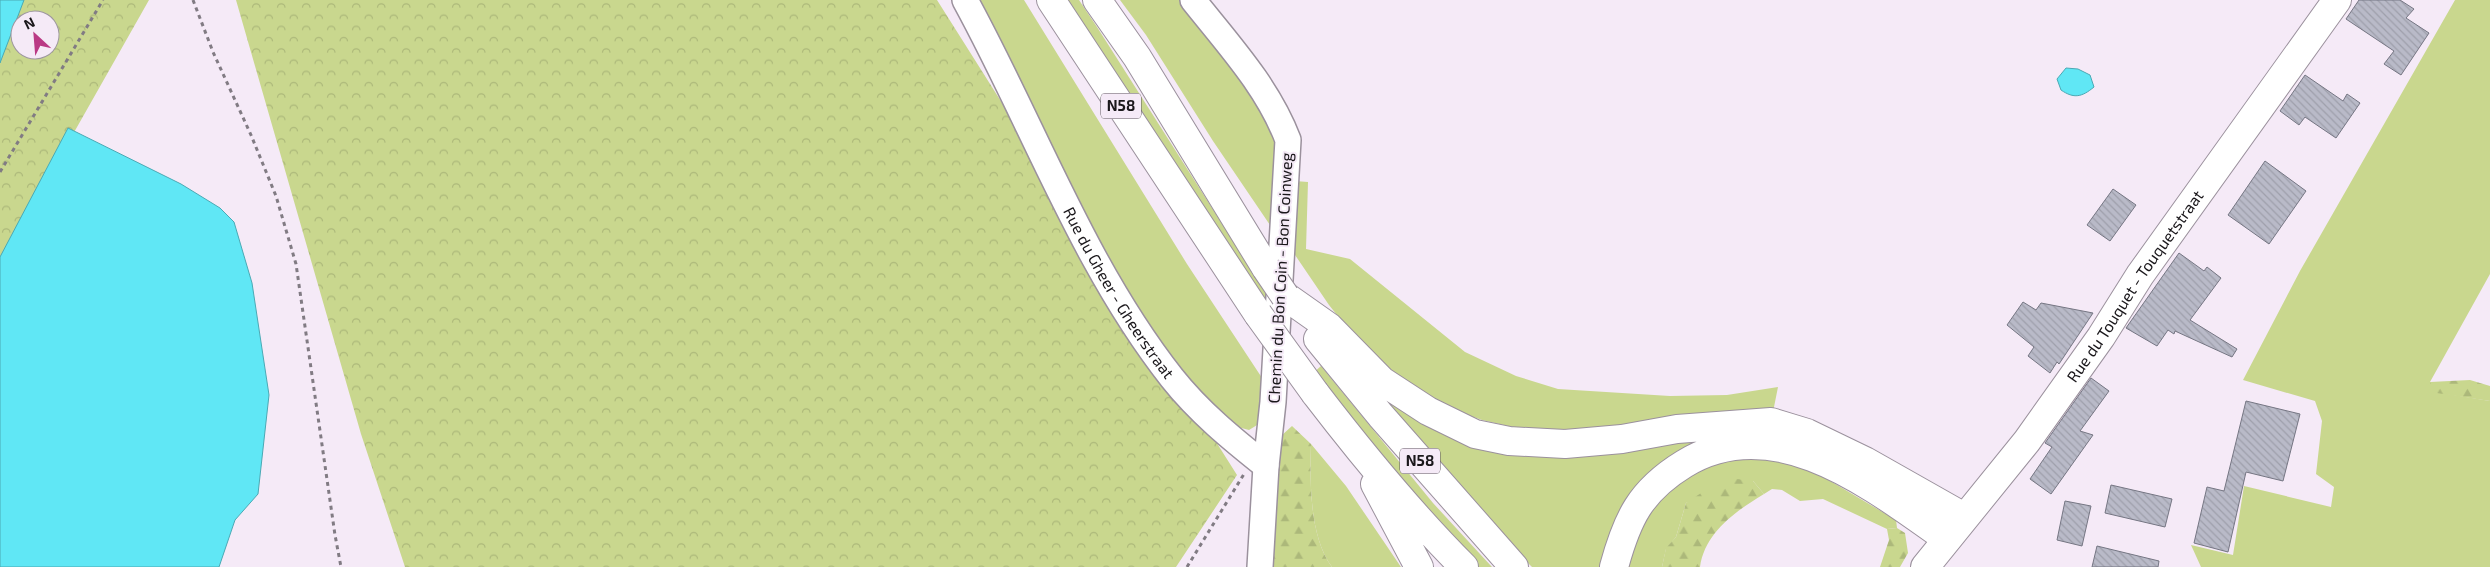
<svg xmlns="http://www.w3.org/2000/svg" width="2490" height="567" font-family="'Exo 2',sans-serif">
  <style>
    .grass { fill: #c9d78e }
    .forest { fill: url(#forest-firs) }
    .park { fill: url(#park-crowns); fill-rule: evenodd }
    .water { fill: #60e7f5; stroke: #4ba9b4 }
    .building { fill: url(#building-back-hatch); stroke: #757683 }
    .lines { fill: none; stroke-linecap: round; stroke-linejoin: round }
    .minor-casing { stroke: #9b919d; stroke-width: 28 }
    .major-casing { stroke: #9b919d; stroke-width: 30 }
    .highway-casing { stroke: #9b919d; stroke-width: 30 }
    .path { stroke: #817b83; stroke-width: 3; stroke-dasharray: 4 4; stroke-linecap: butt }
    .minor { stroke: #fff; stroke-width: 25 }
    .major { stroke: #fff; stroke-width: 28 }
    .highway { stroke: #fff; stroke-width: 28 }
    .highway-bridge-casing { stroke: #9b919d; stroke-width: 30; stroke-linecap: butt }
    .highway-bridge { stroke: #fff; stroke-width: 28 }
    .labels { text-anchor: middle; stroke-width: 4; stroke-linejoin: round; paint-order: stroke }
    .shield { fill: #f5eaf7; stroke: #5c565d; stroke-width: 1 }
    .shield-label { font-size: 15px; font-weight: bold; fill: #1a171b }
    .street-label { font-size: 16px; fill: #1a171b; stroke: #f5eaf7 }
  </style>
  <defs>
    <pattern id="forest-firs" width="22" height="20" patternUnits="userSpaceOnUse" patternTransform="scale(1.25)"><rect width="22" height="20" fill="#c9d78e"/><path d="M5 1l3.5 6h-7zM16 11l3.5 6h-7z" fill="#acb87a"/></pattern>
    <pattern id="park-crowns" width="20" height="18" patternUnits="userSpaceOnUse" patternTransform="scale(1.25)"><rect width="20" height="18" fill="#c9d78e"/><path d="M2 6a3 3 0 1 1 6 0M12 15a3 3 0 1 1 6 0" fill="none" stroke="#acb87a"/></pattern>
    <pattern id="building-back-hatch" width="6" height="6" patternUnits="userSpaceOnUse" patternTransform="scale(1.25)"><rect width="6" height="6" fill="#b9bac8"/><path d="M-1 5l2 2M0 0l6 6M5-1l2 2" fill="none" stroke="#9e9fab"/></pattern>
  </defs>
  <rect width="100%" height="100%" fill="#f5eaf7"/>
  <path class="grass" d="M974,0H1024L1187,264L1268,387L1262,422L1249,430L1230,425L1208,407L1132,314Z
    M1060,0H1079L1097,27L1268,296L1263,309Z
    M1120,0H1184L1278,131L1274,231L1213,141L1146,35Z
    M2455,0H2490V274L2430,382V391L2490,401V567H2201L2191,545L2233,555L2244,486L2331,507L2334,487L2316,474L2322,421L2315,401L2243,380L2300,271Z
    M1295,181L1308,182L1306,249L1350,259L1465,352L1516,376L1558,389L1670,396L1727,395L1778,387L1773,412L1654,421L1559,432L1517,428L1482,420L1443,406L1373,360L1329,305L1293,252Z
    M1321,366L1433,503L1492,567H1476L1312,374Z
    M1375,386L1475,442L1734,432L1828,457L1679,458L1608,567H1532C1476,509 1423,450 1375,386Z
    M1311,444L1346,486L1401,567H1332C1309,536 1310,481 1311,444Z
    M1737,456L1770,457L1805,466L1896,520L1897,528L1887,529L1823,499L1800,501L1782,490L1772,489L1764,494L1753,481L1686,503L1676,537L1666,549L1662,567H1626L1636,534L1655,503L1675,484L1703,466Z"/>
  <path class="forest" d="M2470,380L2490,386V401L2430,392V382Z
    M1292,426L1311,444C1310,481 1309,536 1332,567H1273L1281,436Z
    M1737,479L1753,481L1764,494C1736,511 1705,532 1700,567H1662L1666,548L1676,537L1686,503L1704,491Z
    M1897,528L1905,533L1908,553L1900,567H1880L1889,540L1887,529Z"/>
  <path class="park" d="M0,0H149L0,263ZM20,20H50V50H20Z
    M236,0H937L1237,475L1176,567H405L361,434Z"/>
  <path class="water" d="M0,0H24L0,63Z
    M2066,68L2078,69L2090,75L2094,87C2082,97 2074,99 2061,90L2057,79Z
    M68,128L181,184L220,208L234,222L252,283L269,395L258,494L235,520L219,567H0V257Z"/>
  <path class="building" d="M2359,0H2400L2414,9L2406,18L2429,33L2401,75L2384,64L2394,51L2346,19Z
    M2305,75L2343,101L2347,94L2360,103L2336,138L2305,117L2299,125L2280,111Z
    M2265,161L2306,191L2269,244L2228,215Z
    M2113,189L2136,205L2110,241L2087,225Z
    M2179,253L2204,271L2207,267L2221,278L2190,320L2237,349L2232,357L2175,331L2174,334L2168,330L2157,346L2126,328Z
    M2023,302L2036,310L2041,303L2093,313L2059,364L2057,362L2050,373L2028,356L2034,347L2007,325Z
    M2091,378L2109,391L2080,431L2093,435L2051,494L2030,479L2052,447L2045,443Z
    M2246,401L2300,414L2283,481L2246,472L2228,552L2194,543L2207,487L2224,491Z
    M2111,485L2172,499L2165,527L2105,513Z
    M2065,501L2091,506L2082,546L2057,540Z
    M2097,546L2159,561L2158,567H2092Z"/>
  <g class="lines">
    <g class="minor-casing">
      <g id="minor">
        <path id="s1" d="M965,0C1034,126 1083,265 1172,378C1199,412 1232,439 1266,466"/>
        <path d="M1193,0C1228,44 1268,87 1288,140L1273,402L1266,466L1260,567"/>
      </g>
    </g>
    <g class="major-casing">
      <g id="major">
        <path id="s2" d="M1925,567L2027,441L2101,337L2140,275L2337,0"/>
      </g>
    </g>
    <g class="highway-casing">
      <path id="highway" d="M1051,0L1258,314
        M1097,0L1137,57L1266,268
        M1285,296L1329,327L1382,381L1428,411L1475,434L1509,441L1565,444L1622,439L1677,429L1771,422L1807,433L1865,461L1964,517
        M1318,339L1381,416L1514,567
        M1315,393C1361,453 1410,513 1464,567
        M1375,484L1419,567
        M1614,567C1627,519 1640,491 1684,464C1775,408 1873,487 1947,539"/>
    </g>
    <path class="path" d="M193,0L213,52L251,135L276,196L296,264L335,535L341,567
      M0,172L103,0
      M1187,567L1244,474"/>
    <use href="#minor" class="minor"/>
    <use href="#major" class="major"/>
    <use href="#highway" class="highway"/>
    <g class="highway-bridge-casing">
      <path id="highway-bridge" d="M1266,268L1285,296
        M1258,314L1315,393"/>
    </g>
    <use href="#highway-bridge" class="highway-bridge"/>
  </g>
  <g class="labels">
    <g class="shield">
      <rect x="1101" y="93.5" width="40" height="25" rx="4"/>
      <rect x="1400" y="448.5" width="40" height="25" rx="4"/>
    </g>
    <g class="shield-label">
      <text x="1121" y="111">N58</text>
      <text x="1420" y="466">N58</text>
    </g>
    <g class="street-label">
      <text transform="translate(1280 278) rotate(-87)" y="6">Chemin du Bon Coin - Bon Coinweg</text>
      <text dy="6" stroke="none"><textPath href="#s2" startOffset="351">Rue du Touquet - Touquetstraat</textPath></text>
      <text dy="6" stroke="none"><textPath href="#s1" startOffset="331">Rue du Gheer - Gheerstraat</textPath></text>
    </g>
  </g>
  <g transform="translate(35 35) rotate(334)"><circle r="24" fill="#f5eaf7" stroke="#9d969f"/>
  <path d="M0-4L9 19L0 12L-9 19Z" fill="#ba3985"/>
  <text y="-8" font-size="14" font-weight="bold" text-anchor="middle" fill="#1a171b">N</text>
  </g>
</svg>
